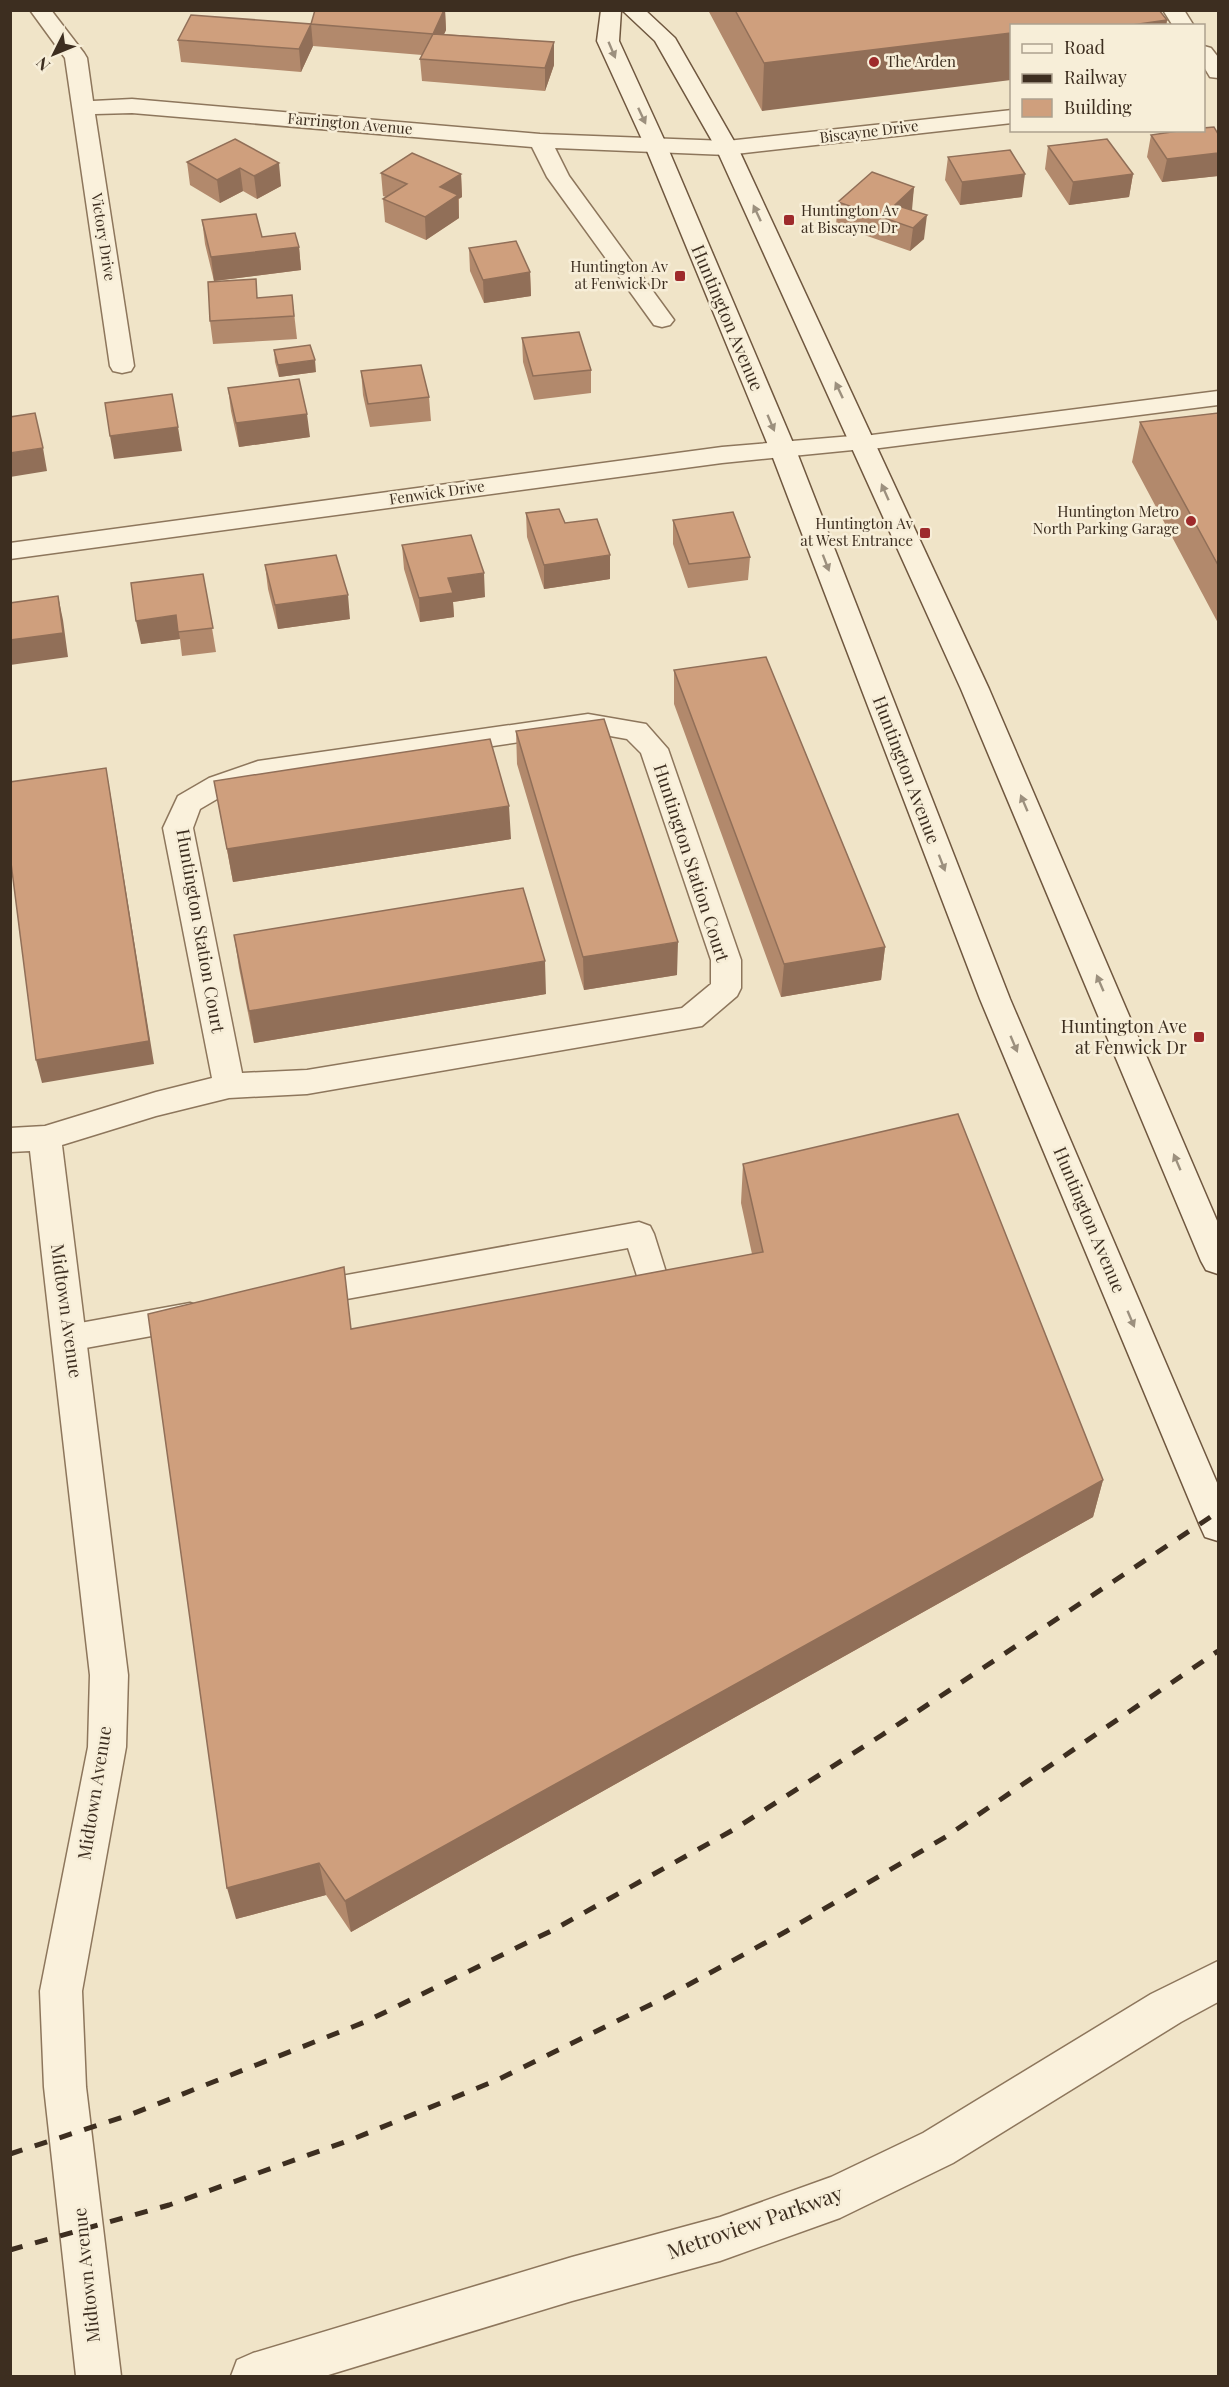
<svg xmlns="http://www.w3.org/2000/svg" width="1229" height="2387" font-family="'Playfair Display',serif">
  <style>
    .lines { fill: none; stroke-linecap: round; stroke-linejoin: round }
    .service-casing { stroke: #8d765c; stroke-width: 3 }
    .minor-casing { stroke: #8d765c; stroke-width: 3 }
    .secondary-casing { stroke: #6f573f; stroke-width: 3 }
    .service { fill: #faf1dc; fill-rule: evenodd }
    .minor { fill: #faf1dc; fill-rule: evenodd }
    .secondary { fill: #faf1dc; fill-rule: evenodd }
    .rail { stroke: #3d2e20; stroke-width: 5; stroke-dasharray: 13 13; stroke-linecap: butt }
    .wall { fill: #b2896c }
    .shaded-wall { fill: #916f58 }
    .building { fill: #cf9f7d; stroke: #916f58; stroke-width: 1.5 }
    .oneway { fill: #9c907e }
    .poi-dot { fill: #9e2a2b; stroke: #f7eed8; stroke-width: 2 }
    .labels { text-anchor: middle; stroke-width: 5; stroke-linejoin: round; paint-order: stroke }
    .far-poi-label { font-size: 15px; fill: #3d2e20; stroke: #f7eed8; text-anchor: end }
    .far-street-label { font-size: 15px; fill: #3d2e20; stroke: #f7eed8 }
    .street-label { font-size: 18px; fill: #3d2e20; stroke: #f7eed8 }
    .poi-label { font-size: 18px; fill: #3d2e20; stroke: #f7eed8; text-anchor: end }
    .near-street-label { font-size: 21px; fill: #3d2e20; stroke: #f7eed8 }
  </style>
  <rect width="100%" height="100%" fill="#f0e4c8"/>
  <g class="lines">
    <g class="service-casing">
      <path id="service" d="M1218,391V405L864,450L856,448L853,443L856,438L864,436Z
        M639,1222L650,1226L654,1234L676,1304L671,1313L660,1316L649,1313L628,1248L308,1306L297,1303L293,1294L297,1285L308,1282Z
        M190,1303L201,1307L206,1316L201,1325L190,1329L69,1351L58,1347L53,1338L58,1329L69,1325Z"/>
    </g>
    <g class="minor-casing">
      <path id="minor" d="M30,10H51L84,53L87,58L93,101L132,99L540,134L727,141L1012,110V123L727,155L555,148L569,176L674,320L670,325L662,327L654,325L547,177L532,147L132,113L95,114L134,366L131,371L122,373L113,371L110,366L65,58Z
        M1163,10H1184L1194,26H1173Z
        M1204,46L1211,48L1218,57V78L1210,77L1204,67Z
        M864,435L873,438L877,443L873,448L722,463L10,559V543L722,447Z
        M588,714L646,724L668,749L741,960V988L737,996L702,1026L307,1094L229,1098L156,1116L62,1145L128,1675L126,1747L82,1991L86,2087L121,2376H76L44,2087L40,1991L88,1747L90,1675L30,1151L10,1152V1128L45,1126L156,1092L212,1078L163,828L178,796L209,778L258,761ZM588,732L627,739L641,753L711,960V984L682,1008L307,1070L242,1073L193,828L200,809L229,792L262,780Z
        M1218,1961V2002L1181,2022L953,2163L840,2218L720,2261L572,2301L325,2376H231L237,2360L253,2353L572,2257L720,2217L831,2177L923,2133L1151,1994Z"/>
    </g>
    <g class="secondary-casing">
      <path id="secondary" d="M601,10H621L619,41L667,146L796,450L1010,999L1218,1485V1541L1205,1537L1200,1526L980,999L770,450L645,146L597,41Z
        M622,10H645L675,38L738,148L989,689L1218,1223V1274L1206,1270L1201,1261L961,689L716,148L655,41Z"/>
    </g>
    <use href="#service" class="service"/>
    <use href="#minor" class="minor"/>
    <use href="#secondary" class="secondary"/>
    <path class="rail" d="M10,2154L132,2114L365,2022L553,1930L733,1830L882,1735L1218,1512
      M10,2250L169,2205L353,2139L497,2080L664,1998L785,1932L947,1836L1218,1651"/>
  </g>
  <path class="wall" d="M315,10H445L446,30L444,34L554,42V65L545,91L422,81L420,59L422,55L313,46L301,72L181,62L178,40L311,24Z
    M708,10H1159L1167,20L1166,26H1011L762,111Z
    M1218,134V176L1162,182L1147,157L1151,135Z
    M235,139L281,186L257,199L243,191L220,203L190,185L187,162Z
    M1048,146L1133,174L1129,197L1069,205L1045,169Z
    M948,157L1022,197L960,205L945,180Z
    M381,173L461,174L462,197L459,199V218L426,240L385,222L383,199L386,197L383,196Z
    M914,187L911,210L924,239L910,251L836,225L838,202Z
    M202,220L299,247L301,270L214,281L205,244Z
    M469,248L530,272L531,296L484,303L470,271Z
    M292,295L297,339L213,344L210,321L258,298Z
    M522,338L591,370V393L534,400L523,362Z
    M274,350L316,372L279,377L275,362Z
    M361,371L429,397L431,421L370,427L363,395Z
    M228,388L310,437L239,447L231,411Z
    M1218,413V623L1132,462L1140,422Z
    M526,513L565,523L610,579L544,589L527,537Z
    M673,520L750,557L748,580L688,588L673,544Z
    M402,545L485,597L453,602L454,617L420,622L404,569Z
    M265,565L350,619L278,629L268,589Z
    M203,574L216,652L182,656L180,639L141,644Z
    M674,670L885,947L881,980L781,997L674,704Z
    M516,731L677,975L584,990L517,764Z
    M214,781L511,839L233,882Z
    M234,935L546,994L254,1043L239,968Z
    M743,1164L1103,1480L1093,1517L351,1932L326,1895L236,1919L352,1329L752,1254L741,1203Z"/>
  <path class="shaded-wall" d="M444,10H445L446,30L434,56L433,34Z
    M1167,20L1166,26H1125Z
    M311,24L313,46L301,72L299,49Z
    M1011,33V80L762,111L764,63Z
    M554,42V65L545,91V68Z
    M1218,153V176L1162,182L1167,159Z
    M279,163L281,186L257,199L254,176Z
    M240,168L243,191L220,203L217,180Z
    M461,174L462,197L458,199L459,218L426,240L425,217L440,187Z
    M1025,174L1022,197L960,205L962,182Z
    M1133,174L1129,197L1069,205L1073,182Z
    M914,187L912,210L898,223L895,205Z
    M927,215L924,239L910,251L913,228Z
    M299,247L301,270L214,281L211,257Z
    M530,272L531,296L484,303L483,280Z
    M315,360L316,372L279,377L278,365Z
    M307,414L310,437L239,447L236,423Z
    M178,427L182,451L114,459L110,436Z
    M43,448L47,471L10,477V453Z
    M610,555V579L544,589V565Z
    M484,573L485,597L453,602L454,617L420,622L419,598L448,578Z
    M348,595L350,619L278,629L275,605Z
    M58,596L63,620L68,657L10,665V640Z
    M176,615L180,639L141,644L136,621Z
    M106,768L110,792L154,1064L42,1083L36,1060Z
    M509,806L511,839L233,882L227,849Z
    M678,942L677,975L584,990L583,957Z
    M885,947L881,980L781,997L784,964Z
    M545,961L546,994L254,1043L249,1011Z
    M1103,1480L1093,1517L351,1932L345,1901Z
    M319,1863L326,1895L236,1919L227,1888Z"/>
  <path class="building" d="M315,10H444L433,34L311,24Z
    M735,10H1159L1167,20L1125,26H1011V33L764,63Z
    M191,15L311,24L299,49L178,40Z
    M433,34L554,42L545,68L420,59Z
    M1214,127L1218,134V153L1167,159L1151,135L1185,130H1203V128Z
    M235,139L279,163L254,176L240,168L217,180L187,162Z
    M1107,139L1133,174L1073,182L1048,146Z
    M1010,150L1025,174L962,182L948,157Z
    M412,153L461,174L440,187L458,195L425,217L383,199L407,184L381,173Z
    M872,172L914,187L895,205L927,215L913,228L838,202Z
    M256,214L262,237L295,233L299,247L211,257L202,220Z
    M516,241L530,272L483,280L469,248Z
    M256,279L257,298L292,295L294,316L210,321L208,282Z
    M579,332L591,370L533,376L522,338Z
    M310,345L315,360L278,365L274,350Z
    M421,365L429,397L368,404L361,371Z
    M299,379L307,414L236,423L228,388Z
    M172,394L178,427L110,436L105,403Z
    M35,413L43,448L10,453V417Z
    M1218,413V565L1140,422Z
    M559,509L565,523L597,519L610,555L544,565L526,513Z
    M733,512L750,557L689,564L673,520Z
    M471,535L484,573L448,578L453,593L419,598L402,545Z
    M336,555L348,595L275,605L265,565Z
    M203,574L213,628L178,632L176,615L136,621L131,583Z
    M58,596L63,633L10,640V603Z
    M766,657L885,947L784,964L674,670Z
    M604,719L678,942L583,957L516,731Z
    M490,739L509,806L227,849L214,781Z
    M106,768L149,1041L36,1060L10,855V782Z
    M523,888L545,961L249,1011L234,935Z
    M958,1114L1103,1480L345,1901L319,1863L227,1888L148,1314L344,1267L351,1329L763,1252L743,1164Z"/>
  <defs><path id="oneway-solid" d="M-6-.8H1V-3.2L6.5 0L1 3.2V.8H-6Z" transform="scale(1.5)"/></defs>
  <g class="oneway">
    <use href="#oneway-solid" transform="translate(612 50) rotate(67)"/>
    <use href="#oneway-solid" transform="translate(642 116) rotate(65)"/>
    <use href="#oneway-solid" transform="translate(757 213) rotate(-115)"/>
    <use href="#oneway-solid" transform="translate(839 390) rotate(-115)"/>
    <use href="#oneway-solid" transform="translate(771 423) rotate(67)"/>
    <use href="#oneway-solid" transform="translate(885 492) rotate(-114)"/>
    <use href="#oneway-solid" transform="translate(826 563) rotate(69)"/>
    <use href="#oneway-solid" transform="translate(1024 803) rotate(-113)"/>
    <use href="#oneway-solid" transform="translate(942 863) rotate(69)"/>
    <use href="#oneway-solid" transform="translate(1100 983) rotate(-113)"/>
    <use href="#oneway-solid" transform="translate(1014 1044) rotate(67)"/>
    <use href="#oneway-solid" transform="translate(1177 1162) rotate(-113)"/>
    <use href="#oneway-solid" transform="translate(1131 1319) rotate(67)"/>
  </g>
  <g class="poi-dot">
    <circle cx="874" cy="62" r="6"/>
    <rect x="783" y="214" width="12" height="12" rx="3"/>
    <rect x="674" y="270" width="12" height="12" rx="3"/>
    <circle cx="1191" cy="521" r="6"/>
    <rect x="919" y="527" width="12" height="12" rx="3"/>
    <rect x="1193" y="1031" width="12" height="12" rx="3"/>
  </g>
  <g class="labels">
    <g class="far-poi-label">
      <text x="886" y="67" text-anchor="start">The Arden</text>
      <text x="801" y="216" text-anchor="start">Huntington Av<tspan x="801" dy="17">at Biscayne Dr</tspan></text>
      <text x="668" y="272">Huntington Av<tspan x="668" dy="17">at Fenwick Dr</tspan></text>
      <text x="1179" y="517">Huntington Metro<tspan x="1179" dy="17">North Parking Garage</tspan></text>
      <text x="913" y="529">Huntington Av<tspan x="913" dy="17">at West Entrance</tspan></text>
    </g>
    <g class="far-street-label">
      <text transform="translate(350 124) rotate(5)" y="5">Farrington Avenue</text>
      <text transform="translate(869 132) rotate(-7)" y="5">Biscayne Drive</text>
      <text transform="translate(103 237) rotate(81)" y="5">Victory Drive</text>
      <text transform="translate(437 493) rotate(-8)" y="5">Fenwick Drive</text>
    </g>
    <g class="street-label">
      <text transform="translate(727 318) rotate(67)" y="6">Huntington Avenue</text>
      <text transform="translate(906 770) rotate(69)" y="6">Huntington Avenue</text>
      <text transform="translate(691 863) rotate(72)" y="6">Huntington Station Court</text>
      <text transform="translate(200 931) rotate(80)" y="6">Huntington Station Court</text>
      <text transform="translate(1089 1220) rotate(67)" y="6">Huntington Avenue</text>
      <text transform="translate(66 1311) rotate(82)" y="6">Midtown Avenue</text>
      <text transform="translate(95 1793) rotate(-81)" y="6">Midtown Avenue</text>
      <text transform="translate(87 2275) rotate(-96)" y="6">Midtown Avenue</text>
    </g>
    <g class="poi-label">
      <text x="1187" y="1033">Huntington Ave<tspan x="1187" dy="21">at Fenwick Dr</tspan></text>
    </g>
    <g class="near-street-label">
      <text transform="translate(755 2223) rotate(-19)" y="7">Metroview Parkway</text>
    </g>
  </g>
  <rect width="1229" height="2387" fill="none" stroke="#3d2e20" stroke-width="24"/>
  <rect x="1010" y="24" width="195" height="108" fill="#f7eed8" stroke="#ada18e" stroke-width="1.5"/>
  <rect x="1022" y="44" width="30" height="9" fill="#faf1dc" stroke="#ada18e" stroke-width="1.5"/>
  <text x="1064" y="54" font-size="18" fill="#3d2e20">Road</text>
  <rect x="1022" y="74" width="30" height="9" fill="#3d2e20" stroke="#ada18e" stroke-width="1.5"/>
  <text x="1064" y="84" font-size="18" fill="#3d2e20">Railway</text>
  <rect x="1022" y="99" width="30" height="18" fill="#cf9f7d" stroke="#ada18e" stroke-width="1.5"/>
  <text x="1064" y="114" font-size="18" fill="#3d2e20">Building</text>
  <g transform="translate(54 54) rotate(227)" stroke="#f7eed8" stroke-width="4.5" paint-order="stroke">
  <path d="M0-4.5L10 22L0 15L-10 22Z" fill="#3d2e20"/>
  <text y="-9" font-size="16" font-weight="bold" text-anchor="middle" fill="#3d2e20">N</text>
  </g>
</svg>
